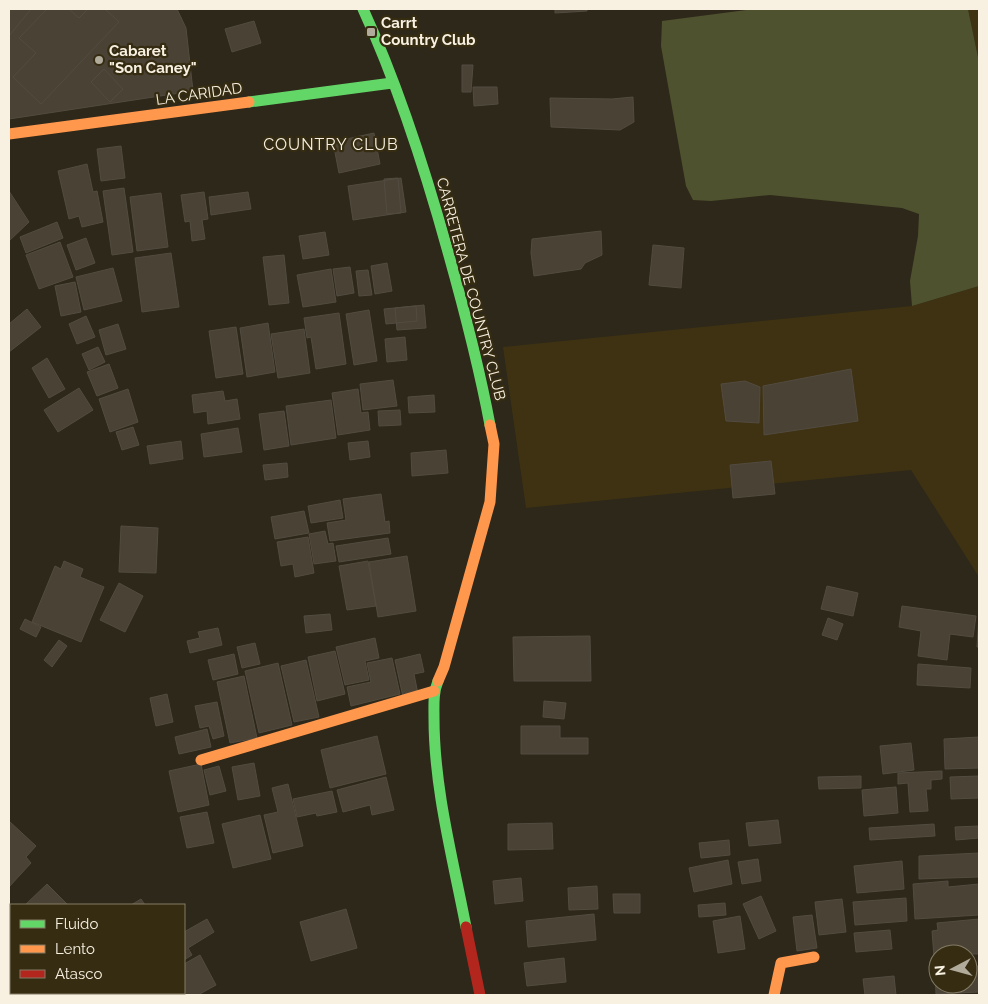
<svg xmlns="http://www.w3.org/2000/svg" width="988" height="1004" font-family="Raleway,sans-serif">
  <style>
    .built { fill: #3e3212 }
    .green { fill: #4f522e }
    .building { fill: #4a4234; stroke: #524b40 }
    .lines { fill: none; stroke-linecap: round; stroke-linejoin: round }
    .fast { stroke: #63d668; stroke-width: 11 }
    .slow { stroke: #ff974d; stroke-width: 11 }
    .jam { stroke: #b3261e; stroke-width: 11 }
    .poi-dot { fill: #b1ab9c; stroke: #362c12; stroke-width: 2 }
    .labels { text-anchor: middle; stroke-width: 4.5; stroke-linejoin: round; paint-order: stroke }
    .poi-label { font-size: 15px; font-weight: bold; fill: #f8f1e2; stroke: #362c12; text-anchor: start }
    .street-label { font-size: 15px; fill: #f8f1e2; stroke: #362c12 }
    .neighbourhood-label { font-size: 16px; letter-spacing: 1px; fill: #f8f1e2; stroke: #362c12 }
  </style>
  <rect width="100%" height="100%" fill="#2e281a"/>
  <path class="built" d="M968,9H979V62Z
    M979,286V577L911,470L526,508L503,347L912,306Z"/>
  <path class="green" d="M754,9H968L979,62V286L912,306L910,281L918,236L919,214L902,208L770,195L711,201L693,200L686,186L661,46L662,21Z"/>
  <path class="building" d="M9,9H177L186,28L193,91L9,119Z
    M9,9H31L9,36Z
    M47,9H69L79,18L88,9H105L119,22L41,104L13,77L36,53L19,38Z
    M555,9H587V11L555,13Z
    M254,21L261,43L232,52L225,29Z
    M462,65H473L471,92H462Z
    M104,69L123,89L110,102L91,82Z
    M473,87H497L498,104L474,106Z
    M633,97L634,122L620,130L551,127L550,98L612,99Z
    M374,133L380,164L339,173L333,142Z
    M121,146L125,178L101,181L97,149Z
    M87,164L93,192L97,191L103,222L82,227L79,216L69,219L58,171Z
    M398,178L401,213L387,214L384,179Z
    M401,178L406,212L353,220L348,186Z
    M124,188L133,252L112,255L103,191Z
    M9,191L29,222L9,241Z
    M204,192L208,219L202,220L205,239L192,241L190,221L185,222L181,195Z
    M248,192L251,209L211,215L209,197Z
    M161,193L168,247L137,251L130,197Z
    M57,222L63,238L26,253L20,237Z
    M601,231L602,255L585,263L581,269L534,276L531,253L532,239Z
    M325,232L329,255L303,259L299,236Z
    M86,238L95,263L76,270L67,245Z
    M60,242L73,277L39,289L26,255Z
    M653,245L684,248L681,288L649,285Z
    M171,253L179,307L142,312L135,258Z
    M284,255L289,303L269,305L263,257Z
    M387,263L392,291L375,294L371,266Z
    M350,267L354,293L337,296L333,269Z
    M113,268L122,301L84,310L76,277Z
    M331,269L336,302L303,307L297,275Z
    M368,270L372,295L359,296L356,271Z
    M75,282L81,312L61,316L55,286Z
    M424,305L426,328L397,330L395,308Z
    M416,306L417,321L386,324L384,309Z
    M27,309L41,327L9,352V324Z
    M369,310L377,361L354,365L346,314Z
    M339,313L346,364L316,369L311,337L307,338L304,318Z
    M86,316L95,337L77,344L69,324Z
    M268,323L275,372L247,377L240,328Z
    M118,324L126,349L106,355L99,330Z
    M236,327L243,374L216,378L209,331Z
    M304,329L310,373L278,378L271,334Z
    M405,337L407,360L387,362L385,339Z
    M98,347L105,362L89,370L82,354Z
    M47,358L65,389L49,398L32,368Z
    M109,364L118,388L97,396L87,372Z
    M851,369L858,421L764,435L763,386Z
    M393,380L397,406L363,410L360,384Z
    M745,381L760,387L759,423L726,421L721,384Z
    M79,388L93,410L58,432L44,410Z
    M128,389L138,422L110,432L99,399Z
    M358,389L361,413L368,412L370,430L338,435L332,393Z
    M223,391L225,401L237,399L240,419L208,424L207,411L194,413L192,395Z
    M434,395L435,412L409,413L408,397Z
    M331,400L336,438L291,445L286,406Z
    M400,410L401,425L379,426L378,411Z
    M284,411L289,446L264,450L259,414Z
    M133,427L139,445L122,450L116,432Z
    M238,428L242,452L204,457L201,434Z
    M181,441L183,459L150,464L147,446Z
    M368,441L370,457L350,460L348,443Z
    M446,450L448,473L412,476L411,453Z
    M771,461L775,494L733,498L730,465Z
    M287,463L288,477L265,480L263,465Z
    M381,494L385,522L389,521L390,533L330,541L327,523L346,520L343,499Z
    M340,500L343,518L311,523L308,506Z
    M304,511L309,533L275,539L271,517Z
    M121,526L158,528L156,573L119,572Z
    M325,531L328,544L333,543L336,561L314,564L309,534Z
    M308,537L314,573L295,577L293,564L281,566L277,542Z
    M388,538L391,554L339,562L336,546Z
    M407,556L416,611L378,617L369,562Z
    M64,561L83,569L80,577L104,587L81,642L32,622L55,566L61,569Z
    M368,561L376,606L347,610L339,566Z
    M119,583L143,596L125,632L100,620Z
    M827,586L858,593L853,616L821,609Z
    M902,606L976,616L973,637L950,634L947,660L918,656L921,631L899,627Z
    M330,614L332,630L306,633L304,616Z
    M979,615V647H977Z
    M828,618L843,624L837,640L822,635Z
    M25,619L41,627L36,637L20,629Z
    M218,628L222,645L190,653L187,641L200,638L198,632Z
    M590,636L591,681H514L513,637Z
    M375,638L379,658L365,661L369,680L345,685L336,647Z
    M59,640L67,646L52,667L44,660Z
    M255,643L260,664L242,668L237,647Z
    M335,651L345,694L317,701L308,657Z
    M234,654L238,674L213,680L208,660Z
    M420,654L424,672L414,674L418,694L403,697L395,660Z
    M392,658L400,694L351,706L347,687L371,682L367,663Z
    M306,660L319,717L294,722L281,666Z
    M278,663L292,725L259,733L245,671Z
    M918,664L971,668L970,688L917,685Z
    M244,676L257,738L230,743L217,682Z
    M167,694L173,722L156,726L150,698Z
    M544,701L566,703L564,719L543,717Z
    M217,702L224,736L213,739L209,726L200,728L195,706Z
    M521,726H560V738H588V754H521Z
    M207,729L211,747L179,754L175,737Z
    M377,736L386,774L330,788L321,750Z
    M979,737V768L945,769L944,739Z
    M911,743L914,770L883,774L880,746Z
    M254,763L260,796L238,800L232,767Z
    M201,764L209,805L178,812L169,771Z
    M219,766L226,791L210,795L204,770Z
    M942,771V779L931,780V789H926L928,811L910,812L908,783L898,784V773Z
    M861,776V788L819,789L818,777Z
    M979,776V798L951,799L950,777Z
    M386,777L394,810L372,815L370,805L343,812L337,790Z
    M288,784L303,846L273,853L264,815L278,812L272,788Z
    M896,787L898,813L864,816L862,790Z
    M332,791L337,812L317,816L316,813L297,817L293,799Z
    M207,812L214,843L187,848L180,817Z
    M260,815L271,859L233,868L222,824Z
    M778,820L781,843L749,846L746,823Z
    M9,821L36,846L26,857L31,863L9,887Z
    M552,823L553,849L508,850V824Z
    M934,824L935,836L870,840L869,828Z
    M979,826V838L956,840L955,827Z
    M729,840L730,855L701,858L699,843Z
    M979,853V877L919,879V856Z
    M758,859L761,881L742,884L738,862Z
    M728,860L732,884L694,892L689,868Z
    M902,861L904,889L857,893L854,866Z
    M521,878L523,901L495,904L493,881Z
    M948,881V887L979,884V915L915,919L913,884Z
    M47,884L68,905H25Z
    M597,886L598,909L569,910L568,888Z
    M613,894H640V913H614Z
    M761,896L776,931L759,939L743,904Z
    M906,898L907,921L855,925L853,902Z
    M141,899L145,905H131Z
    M842,899L846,932L819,935L815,902Z
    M725,903L726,915L699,917L698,905Z
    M346,909L357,948L311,961L300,922Z
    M594,914L596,940L528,947L526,921Z
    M812,915L817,948L797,951L793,917Z
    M740,916L745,949L718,953L713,921Z
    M11,918V977L9,979V921Z
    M207,919L214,932L188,948L192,955L184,960V932Z
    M979,919V954H938V957H934L932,931L938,930L937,923Z
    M890,930L892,949L856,952L854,933Z
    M200,955L216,985L198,995H181L180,993H184V964Z
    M564,958L566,982L527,986L524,963Z
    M968,966H978L979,992L936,994L935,967H938V984H968Z
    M894,976L896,995H865L863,979Z
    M117,993H156L157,995H113Z"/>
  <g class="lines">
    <path class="fast" d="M363,9C399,87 425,169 448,252C464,309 479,366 490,425
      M249,102L392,83
      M438,681C433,693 434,705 434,718C434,789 453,859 466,927"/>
    <path class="slow" d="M9,134L249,102
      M438,681L444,667L490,502L494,444L490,425
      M201,760L434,691
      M774,995L781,963L814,957"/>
    <path class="jam" d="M466,927L480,995"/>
  </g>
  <g class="poi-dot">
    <rect x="366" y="27" width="10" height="10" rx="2.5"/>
    <circle cx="99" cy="60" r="5"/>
  </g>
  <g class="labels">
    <g class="poi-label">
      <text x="381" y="28">Carrt<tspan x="381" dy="17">Country Club</tspan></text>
      <text x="109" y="56">Cabaret<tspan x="109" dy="17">"Son Caney"</tspan></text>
    </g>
    <g class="street-label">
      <text transform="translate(199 94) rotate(-8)" y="5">LA CARIDAD</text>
      <text transform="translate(471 289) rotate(75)" y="5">CARRETERA DE COUNTRY CLUB</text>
    </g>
    <g class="neighbourhood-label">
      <text x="331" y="150">COUNTRY CLUB</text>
    </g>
  </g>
  <rect width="988" height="1004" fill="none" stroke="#f8f1e2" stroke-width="20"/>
  <rect x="10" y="904" width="175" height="90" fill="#362c12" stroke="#847b65"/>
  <rect x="20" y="920" width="25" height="8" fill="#63d668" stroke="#847b65"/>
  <text x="55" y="929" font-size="15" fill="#f8f1e2">Fluido</text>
  <rect x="20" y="945" width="25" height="8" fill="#ff974d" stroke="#847b65"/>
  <text x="55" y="954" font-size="15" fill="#f8f1e2">Lento</text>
  <rect x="20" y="970" width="25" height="8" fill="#b3261e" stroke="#847b65"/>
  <text x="55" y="979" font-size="15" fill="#f8f1e2">Atasco</text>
  <g transform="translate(953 969) rotate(264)"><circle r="24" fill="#362c12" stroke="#847b65"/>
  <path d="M0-4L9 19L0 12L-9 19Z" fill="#b1ab9c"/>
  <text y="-8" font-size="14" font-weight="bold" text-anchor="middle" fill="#f8f1e2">N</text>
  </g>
</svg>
